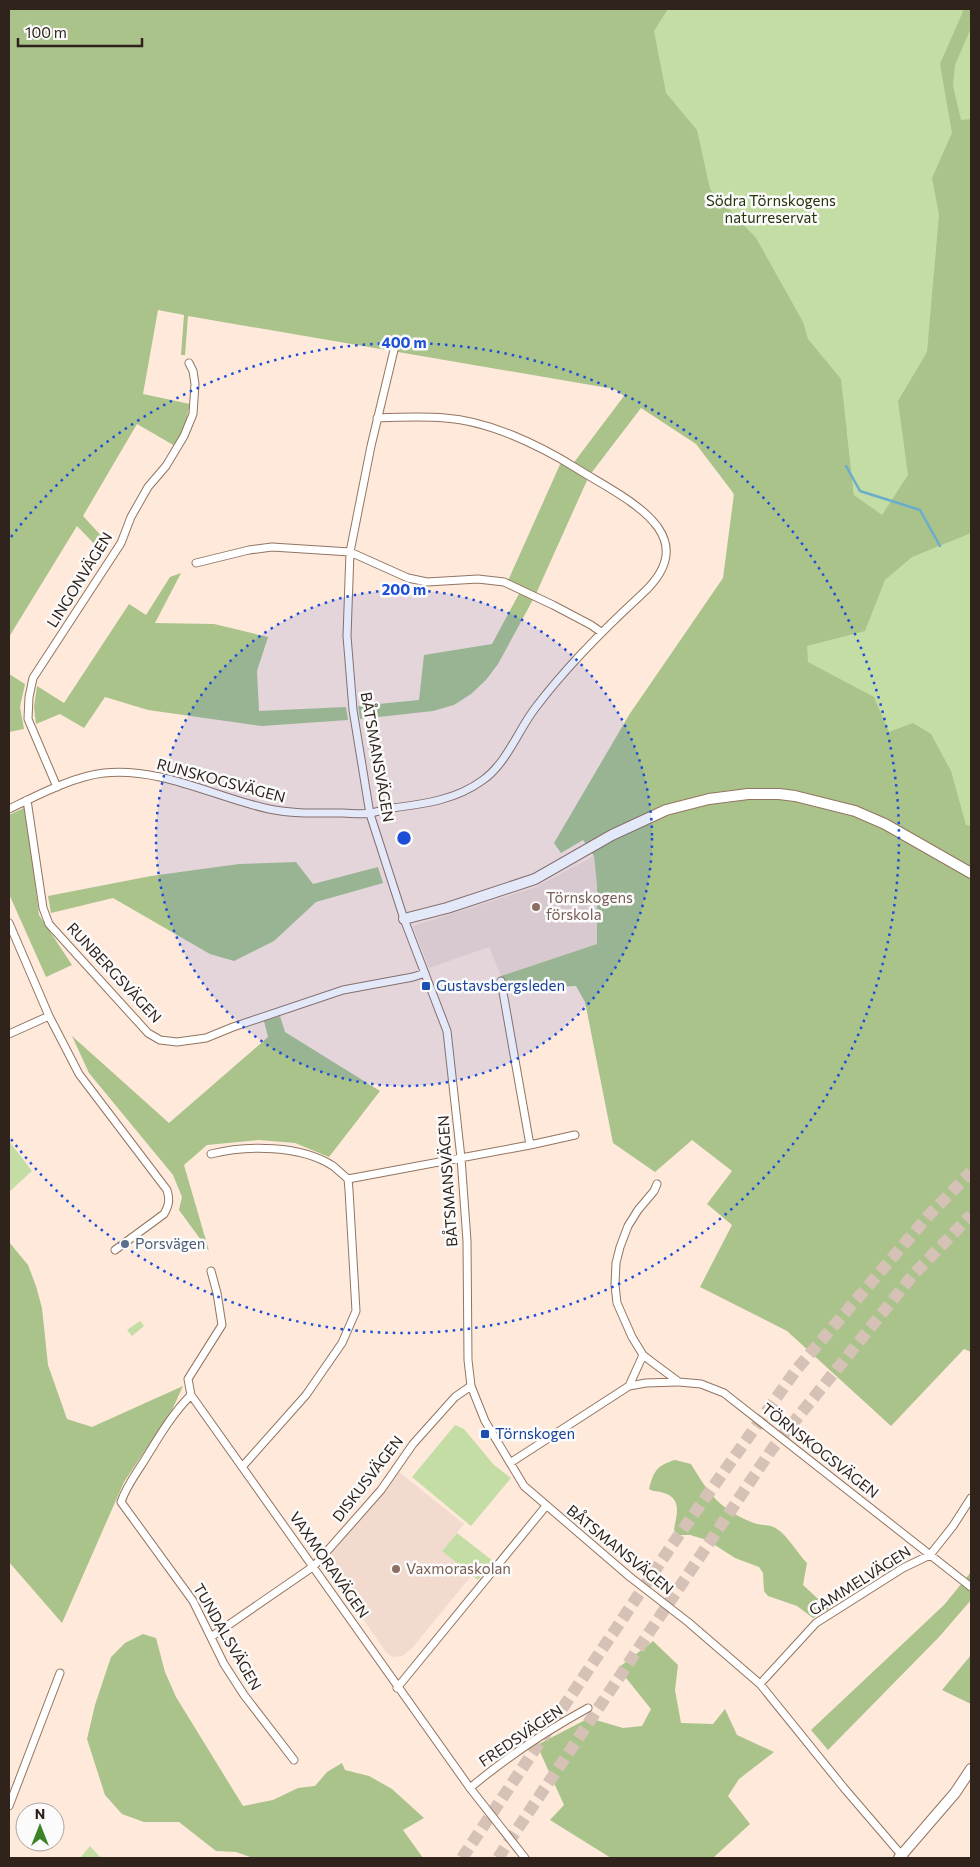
<svg xmlns="http://www.w3.org/2000/svg" width="980" height="1867" font-family="Commissioner,sans-serif">
  <style>
    .education { fill: #f2dacf }
    .green { fill: #c3dda5 }
    .forest { fill: #a9c38a }
    .lines { fill: none; stroke-linecap: round; stroke-linejoin: round }
    .stream { stroke: #69adcd; stroke-width: 2.5 }
    .highway-tunnel { stroke: #d5c1b5; stroke-width: 12; stroke-dasharray: 12 6; stroke-linecap: butt }
    .street-casing { stroke: #937560; stroke-width: 9 }
    .secondary-casing { stroke: #937560; stroke-width: 12 }
    .street { stroke: #fff; stroke-width: 7 }
    .secondary { stroke: #fff; stroke-width: 10 }
    .ring { fill: none; stroke: #1d4ed8; stroke-width: 2.5; stroke-dasharray: 2.5 5 }
    .education-dot { fill: #8d6e63; stroke: #fbfbfb; stroke-width: 2 }
    .transit-dot { fill: #1a4fb4; stroke: #fbfbfb; stroke-width: 2 }
    .service-dot { fill: #5c6f8a; stroke: #fbfbfb; stroke-width: 2 }
    .labels { text-anchor: middle; stroke-width: 5; stroke-linejoin: round; paint-order: stroke }
    .park-label { font-size: 15px; fill: #25350b; stroke: #fbfbfb }
    .street-label { font-size: 15px; fill: #30231b; stroke: #fbfbfb }
    .education-label { font-size: 15px; fill: #785e54; stroke: #fbfbfb; text-anchor: start }
    .transit-label { font-size: 15px; fill: #164399; stroke: #fbfbfb; text-anchor: start }
    .service-label { font-size: 15px; fill: #4e5e75; stroke: #fbfbfb; text-anchor: start }
    .centre { fill: #1d4ed8; stroke: #fbfbfb; stroke-width: 2.5 }
    .ring-label { font-size: 15px; text-anchor: middle; font-weight: bold; fill: #1d4ed8; stroke: #fbfbfb; stroke-width: 5; stroke-linejoin: round; paint-order: stroke }
  </style>
  <rect width="100%" height="100%" fill="#fee9db"/>
  <path class="education" d="M594,856L597,885V944L501,976L489,947L429,968L413,926L536,887Z
    M399,1472L464,1524L442,1551L472,1575L413,1647L402,1656L392,1657L386,1652L324,1563Z"/>
  <path class="green" d="M9,9H971V1106L807,662V646L854,495L847,432L743,517L713,446Z
    M9,1141L32,1171L9,1192Z
    M140,1321L144,1326L132,1336L127,1330Z
    M455,1425L464,1429L494,1465L511,1478L471,1526L412,1477Z
    M457,1533L493,1561L478,1580L442,1551Z
    M90,1846L101,1858L81,1857Z"/>
  <path class="forest" d="M9,9H668L654,31L666,93L697,130L710,189L756,238L803,322L808,339L841,379L854,495L882,515L908,475L898,401L927,352L939,215L932,178L952,133L940,64L964,9H971V28L955,65L953,86L961,120L971,119V533L912,557L885,580L865,631L807,646L808,662L874,697L889,732L913,723L931,734L951,771L966,825L971,826V1352L964,1349L891,1426L787,1331L700,1287L732,1225L707,1204L732,1171L692,1140L655,1172L613,1143L585,1002L576,986L507,989L501,976L597,944V885L594,856L583,840L561,853L554,843L629,715L723,578L734,494L696,444L641,408L589,476L535,596L498,664L486,680L471,694L454,705L433,711L360,719L358,706L419,700L424,655L492,644L521,590L507,583L562,460L572,465L624,396L614,389L188,316L185,355H181L184,315L158,310L143,394L190,404L184,429L175,446L137,424L83,516L107,542L104,554L77,526L9,637Z
    M181,573L155,623L214,624L268,637L257,671L259,711L346,707L348,720L262,726L148,710L105,697L84,728L60,714L36,724L34,707L37,686L64,703L129,604L146,615L170,577Z
    M9,674L25,684L20,707L24,729L9,732Z
    M26,807L39,915L72,965L46,977L9,894V815Z
    M296,862L313,884L378,867L383,883L316,902L274,941L234,961L210,954L113,898L51,913L48,896L151,876L239,864Z
    M280,1016L285,1032L380,1091L329,1157L295,1143L259,1140L207,1145L184,1165L209,1251L179,1210L182,1197L173,1175L89,1073L72,1036L169,1123L268,1037L264,1021Z
    M9,1242L28,1265L36,1286L42,1308L48,1365L67,1419L92,1427L183,1386L172,1410L124,1482L62,1623L9,1562Z
    M675,1460L691,1464C709,1494 720,1510 754,1523C761,1526 770,1524 777,1529C789,1537 797,1553 807,1563L803,1585L829,1609L813,1618L797,1606L768,1596L764,1591L763,1573L759,1567L735,1558L707,1540L690,1535H679L674,1530C676,1515 684,1498 661,1492C656,1491 654,1492 649,1489C654,1471 656,1466 675,1460Z
    M971,1572V1600L939,1637L828,1750L811,1730L944,1605Z
    M143,1634L156,1638L165,1672L176,1697L243,1806L273,1800L298,1788L315,1786L327,1772L342,1763L345,1770L369,1776L392,1789L424,1818L403,1830L423,1858H253L236,1852L216,1851L179,1822H144L122,1814L105,1795L87,1739L95,1705L111,1657L125,1643Z
    M653,1641L678,1665L675,1690L681,1723L713,1724L725,1709L737,1735L774,1752L739,1779L728,1796L750,1824L713,1858H611L550,1820L564,1805L537,1745L589,1718L623,1728L642,1726L651,1709L618,1668Z
    M971,1655V1704L942,1690Z"/>
  <g class="lines">
    <path class="stream" d="M846,466L860,491L920,510L940,546"/>
    <path class="highway-tunnel" d="M462,1858L674,1542L796,1370L929,1215L971,1172
      M498,1858L772,1449L913,1275L971,1215"/>
    <g class="street-casing">
      <path id="street" d="M394,350L371,446L350,552L347,636L353,710L370,814L404,919L447,1031L461,1158L467,1241L468,1360L471,1386L485,1421L524,1486L630,1577L688,1622L760,1684L844,1788L904,1858
        M196,563L249,550L272,547L350,552L408,578L427,582L478,579L504,582L553,605L591,625L601,632
        M57,787L28,719L29,697L33,678L121,543L131,517L148,487L166,466L184,436L193,414L195,384L193,371L189,363
        M27,800L43,908L49,924L148,1033L160,1040L177,1042L206,1038L233,1027L343,990L413,977L425,973
        M9,809C36,796 74,776 104,773C161,767 214,797 269,809C293,814 317,813 342,813C351,813 361,815 370,813C378,812 384,809 392,808C424,804 456,800 483,780C507,763 518,730 536,707C567,666 602,631 640,596C710,534 623,498 576,468C539,445 489,421 445,418C423,416 400,417 377,418
        M9,923L49,1016L79,1074L167,1190C170,1200 169,1205 164,1214L115,1250
        M9,1034L49,1016
        M530,1145L575,1135
        M211,1154C247,1145 301,1145 333,1166C338,1170 343,1175 348,1179L349,1190L356,1311L342,1343L306,1395L242,1467
        M348,1179L530,1145L501,981
        M657,1184L654,1191L638,1210L628,1226L620,1247L616,1263L615,1285L617,1303L632,1337L643,1355L652,1362L679,1382L701,1384L724,1393L971,1587
        M211,1271L217,1293L222,1325L188,1379L191,1395L470,1788L525,1858
        M629,1386L643,1355
        M191,1395C172,1414 158,1438 144,1461C135,1475 126,1487 121,1502L193,1601L224,1664L244,1695L294,1760
        M510,1463L629,1386L646,1383L678,1382
        M211,1637L314,1566L381,1490L413,1444L455,1397L471,1386
        M760,1684L816,1623L903,1568L930,1555L953,1526L971,1498
        M397,1688L546,1506
        M470,1788C508,1756 544,1732 588,1708
        M9,1806L60,1673"/>
    </g>
    <g class="secondary-casing">
      <path id="secondary" d="M404,919L447,908L535,879L612,835L666,810L709,799L748,794H779L795,796L855,811L885,824L971,873
        M899,1858L955,1793L971,1769"/>
    </g>
    <use href="#street" class="street"/>
    <use href="#secondary" class="secondary"/>
  </g>
  <circle cx="404" cy="838" r="248" fill="#1d4ed8" fill-opacity=".12"/>
  <g class="ring">
    <circle cx="404" cy="838" r="248"/>
    <path d="M11 537A495 495 0 1 1 11 1139"/>
  </g>
  <g class="education-dot">
    <circle cx="536" cy="907" r="5"/>
    <circle cx="396" cy="1569" r="5"/>
  </g>
  <g class="transit-dot">
    <rect x="421" y="981" width="10" height="10" rx="2.5"/>
    <rect x="480" y="1429" width="10" height="10" rx="2.5"/>
  </g>
  <circle class="service-dot" cx="125" cy="1244" r="5"/>
  <g class="labels">
    <g class="park-label">
      <text x="771" y="206">Södra Törnskogens<tspan x="771" dy="17">naturreservat</tspan></text>
    </g>
    <g class="street-label">
      <text transform="translate(80 580) rotate(-58)" y="5">LINGONVÄGEN</text>
      <text transform="translate(377 757) rotate(80)" y="5">BÅTSMANSVÄGEN</text>
      <text transform="translate(221 781) rotate(15)" y="5">RUNSKOGSVÄGEN</text>
      <text transform="translate(114 973) rotate(47)" y="5">RUNBERGSVÄGEN</text>
      <text transform="translate(448 1181) rotate(-94)" y="5">BÅTSMANSVÄGEN</text>
      <text transform="translate(820 1451) rotate(38)" y="5">TÖRNSKOGSVÄGEN</text>
      <text transform="translate(368 1479) rotate(-52)" y="5">DISKUSVÄGEN</text>
      <text transform="translate(620 1550) rotate(39)" y="5">BÅTSMANSVÄGEN</text>
      <text transform="translate(329 1565) rotate(55)" y="5">VAXMORAVÄGEN</text>
      <text transform="translate(860 1581) rotate(-32)" y="5">GAMMELVÄGEN</text>
      <text transform="translate(227 1637) rotate(60)" y="5">TUNDALSVÄGEN</text>
      <text transform="translate(521 1736) rotate(-34)" y="5">FREDSVÄGEN</text>
    </g>
    <g class="education-label">
      <text x="546" y="903">Törnskogens<tspan x="546" dy="17">förskola</tspan></text>
      <text x="406" y="1574">Vaxmoraskolan</text>
    </g>
    <g class="transit-label">
      <text x="436" y="991">Gustavsbergsleden</text>
      <text x="495" y="1439">Törnskogen</text>
    </g>
    <g class="service-label">
      <text x="135" y="1249">Porsvägen</text>
    </g>
  </g>
  <circle cx="404" cy="838" r="8" class="centre"/>
  <g class="ring-label">
    <text x="404" y="348">400 m</text>
    <text x="404" y="595">200 m</text>
  </g>
  <rect width="980" height="1867" fill="none" stroke="#30231b" stroke-width="20"/>
  <g transform="translate(40 1827)"><circle r="24" fill="#fbfbfb" stroke="#aaa5a1"/>
  <path d="M0-4L9 19L0 12L-9 19Z" fill="#3c8227"/>
  <text y="-8" font-size="14" font-weight="bold" text-anchor="middle" fill="#30231b">N</text>
  </g>
  <path d="M18 38v8h124v-8" fill="none" stroke="#30231b" stroke-width="2.5"/>
  <text x="25" y="38" font-size="15" fill="#30231b" stroke="#fbfbfb" stroke-width="4" paint-order="stroke">100 m</text>
</svg>
